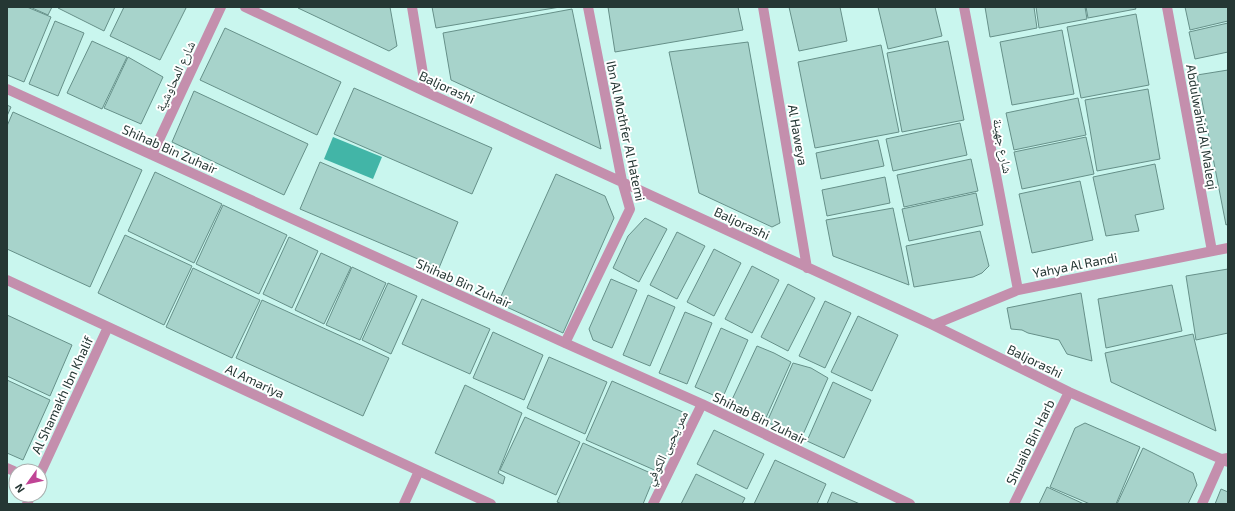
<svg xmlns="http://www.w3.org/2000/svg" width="1235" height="511" font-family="'Exo 2','Noto Naskh Arabic',sans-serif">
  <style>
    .water { fill: #42b5a7 }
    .building { fill: #a7d3cb; stroke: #669089 }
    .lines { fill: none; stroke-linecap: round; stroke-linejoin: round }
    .street { stroke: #c48fad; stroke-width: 10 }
    .labels { text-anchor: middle; stroke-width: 4; stroke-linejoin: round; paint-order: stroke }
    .street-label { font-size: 13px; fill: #253734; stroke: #fff }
  </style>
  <rect width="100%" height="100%" fill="#c9f6ee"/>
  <path class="water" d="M333,137L382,157L373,179L324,159Z"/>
  <path class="building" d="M7,7H27L51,17L24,82L7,75Z
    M30,7H52L48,15Z
    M58,7H115L104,31L58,8Z
    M124,7H184L186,8L160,60L110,36Z
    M297,7H390L397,46L389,51L298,8Z
    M432,7H560L436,28Z
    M608,7H738L743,30L615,52Z
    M789,7H840L847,41L799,51Z
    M878,7H935L942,36L888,49Z
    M985,7H1034L1037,28L990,37Z
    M1036,7H1085L1087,19L1039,28Z
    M1086,7H1135L1136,9L1088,18Z
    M1185,7H1228V21L1190,30Z
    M572,9L601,149L451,80L443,33Z
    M1136,14L1149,85L1081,98L1067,27Z
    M55,21L84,33L58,96L29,84Z
    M1228,23V52L1195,59L1189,32Z
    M225,28L341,82L317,135L200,80Z
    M1062,30L1074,94L1012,105L1000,42Z
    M92,41L127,57L102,109L67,93Z
    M948,41L964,120L902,132L887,53Z
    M748,42L780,223L772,227L699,193L669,52Z
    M881,45L899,132L815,148L798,62Z
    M128,57L163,77L141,124L104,108Z
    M1228,70V224L1226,225L1197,75Z
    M354,88L492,148L472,194L334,134Z
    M1148,89L1160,159L1097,171L1085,100Z
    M194,91L308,144L284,195L172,142Z
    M1078,98L1086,135L1014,150L1006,113Z
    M7,105L11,107L7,116Z
    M13,112L142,170L90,287L7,249V126Z
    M960,123L967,155L893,171L886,139Z
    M1086,137L1094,174L1022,189L1014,152Z
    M878,140L884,166L821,179L816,153Z
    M971,159L978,191L904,207L897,175Z
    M320,162L458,222L439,268L300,209Z
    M1155,164L1164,209L1135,215L1139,231L1106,236L1093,177Z
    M155,172L222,204L194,263L128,231Z
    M556,174L605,196L614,218L563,333L498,303Z
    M885,177L890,203L827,216L822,190Z
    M1080,181L1093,240L1032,253L1019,194Z
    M976,193L983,225L909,241L902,209Z
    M223,205L287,235L259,294L196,264Z
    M893,208L909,285L833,256L826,220Z
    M645,218L667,229L639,282L613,268L628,236Z
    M980,231L989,266L982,273L973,277L914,287L906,246Z
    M677,232L705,246L677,299L650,285Z
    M125,235L192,266L164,325L98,293Z
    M289,237L318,251L292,308L263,294Z
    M714,249L741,263L714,316L687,302Z
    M321,253L351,267L324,324L295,310Z
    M752,266L779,280L752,333L725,319Z
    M352,267L386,283L360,340L326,325Z
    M193,268L260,300L232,358L166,327Z
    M1228,269V333L1196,340L1186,276Z
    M611,279L637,290L612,348L593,340L589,329Z
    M388,283L417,296L391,354L362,340Z
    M788,284L815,298L788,351L761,337Z
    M1172,285L1182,331L1106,348L1098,299Z
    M1081,293L1092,361L1067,354L1059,340L1028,333L1022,330L1011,329L1007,308Z
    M648,295L675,307L650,366L623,355Z
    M422,299L490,329L470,374L402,344Z
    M262,300L389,358L363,416L236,358Z
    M825,301L851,313L825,368L799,356Z
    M685,312L712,323L687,384L659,373Z
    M7,315L72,345L50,396L7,376Z
    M858,316L898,335L872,391L831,372Z
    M721,328L748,340L722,399L695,387Z
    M493,332L543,355L524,400L473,378Z
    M1193,334L1216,431L1111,382L1105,353Z
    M757,346L774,353L791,362L765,420L730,404Z
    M549,357L607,382L585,434L527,408Z
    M793,363L811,368L828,378L801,439L767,422Z
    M7,380L50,400L23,460L7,453Z
    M612,381L685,413L659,472L586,440Z
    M833,382L871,400L844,458L807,441Z
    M465,385L522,413L498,473L505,477L503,484L435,453Z
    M525,417L580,442L556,495L500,470Z
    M1085,423L1140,447L1116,504H1090L1050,487L1075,428Z
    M714,430L764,454L747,489L697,464Z
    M583,443L655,475L643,504H562L557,502Z
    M1143,448L1193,473L1197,485L1188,504H1117Z
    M775,460L826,484L817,504H754Z
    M696,474L745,498L742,504H681Z
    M1047,487L1084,504H1039Z
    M1221,489L1228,492V504H1215Z
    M832,492L860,504H827Z"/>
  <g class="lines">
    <path class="street" d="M245,7L426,92L933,325L1069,392L1228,462
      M412,7L426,92
      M763,7L807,268
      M964,7L1018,290
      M1167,7L1212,251
      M7,89L565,343L702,404L910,504
      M152,155L221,7
      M7,280L419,471L491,504
      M933,325L1018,290L1228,248
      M565,343L630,209L622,181L588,7
      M7,468L16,472
      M40,474L108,327
      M27,504L31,495
      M404,504L419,471
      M653,504L702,404
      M1014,504L1069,392
      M1202,504L1222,459L1228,458"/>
  </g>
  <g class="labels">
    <g class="street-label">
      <text transform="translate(175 76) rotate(-65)" y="5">شارع المحاوشية</text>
      <text transform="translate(447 87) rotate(25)" y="5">Baljorashi</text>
      <text transform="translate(1202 127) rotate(80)" y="5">Abdulwahid Al Maleqi</text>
      <text transform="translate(626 131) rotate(78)" y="5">Ibn Al Mothfer Al Hatemi</text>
      <text transform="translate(798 135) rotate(80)" y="5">Al Haweya</text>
      <text transform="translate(1003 146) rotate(79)" y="5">شارع جهينة</text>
      <text transform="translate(170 149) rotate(24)" y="5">Shihab Bin Zuhair</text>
      <text transform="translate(742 223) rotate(25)" y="5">Baljorashi</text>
      <text transform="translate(1075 265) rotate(-11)" y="5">Yahya Al Randi</text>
      <text transform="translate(464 283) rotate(24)" y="5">Shihab Bin Zuhair</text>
      <text transform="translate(1035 361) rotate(26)" y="5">Baljorashi</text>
      <text transform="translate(255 381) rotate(25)" y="5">Al Amariya</text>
      <text transform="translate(62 395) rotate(-65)" y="5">Al Shamakh Ibn Khalif</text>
      <text transform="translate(760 418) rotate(26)" y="5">Shihab Bin Zuhair</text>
      <text transform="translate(1030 442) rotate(-64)" y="5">Shuaib Bin Harb</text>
      <text transform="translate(666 448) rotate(-64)" y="5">ممر يحيى الكوفي</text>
    </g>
  </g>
  <rect width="1235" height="511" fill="none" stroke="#253734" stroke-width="16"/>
  <g transform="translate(28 483) rotate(237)"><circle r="19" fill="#ffffff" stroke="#a8afae"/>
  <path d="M0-3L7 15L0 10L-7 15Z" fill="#c04495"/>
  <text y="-6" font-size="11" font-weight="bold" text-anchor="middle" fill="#253734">N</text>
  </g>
</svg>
